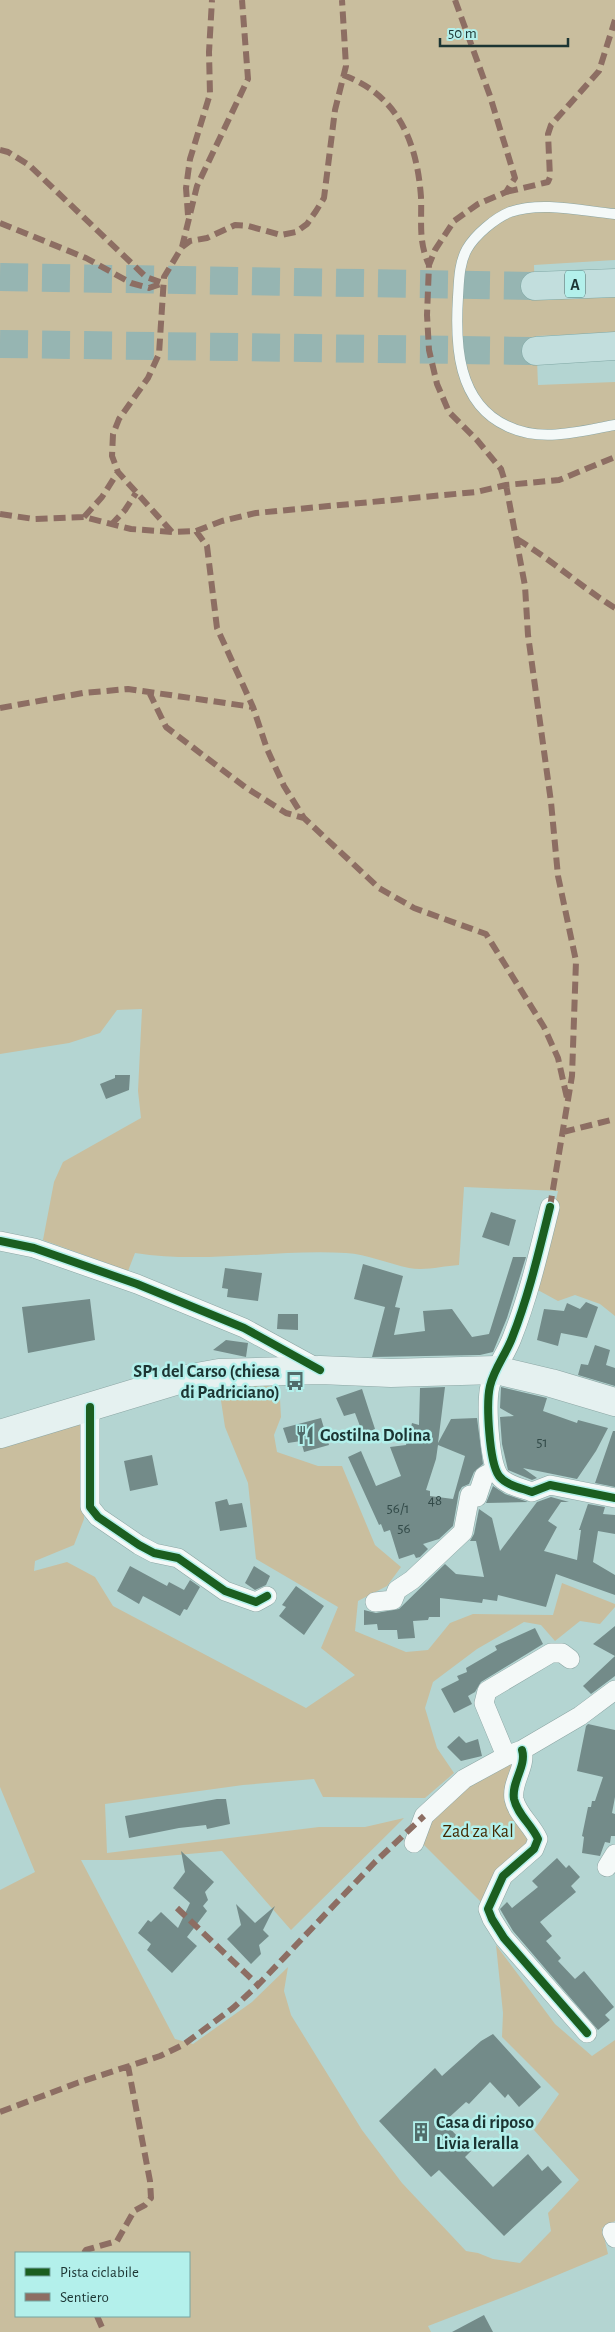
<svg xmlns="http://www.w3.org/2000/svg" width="615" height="2332" font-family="'Alegreya Sans',sans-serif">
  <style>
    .green { fill: #c9be9e; fill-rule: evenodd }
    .building { fill: #738b89; fill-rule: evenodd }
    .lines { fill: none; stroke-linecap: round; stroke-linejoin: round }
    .motorway-tunnel { stroke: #96b5b2; stroke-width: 28; stroke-dasharray: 28 14; stroke-linecap: butt }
    .service-casing { stroke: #8ca6a4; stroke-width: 11 }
    .minor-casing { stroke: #8ca6a4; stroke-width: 20 }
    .secondary-casing { stroke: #8ca6a4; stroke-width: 29 }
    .motorway-casing { stroke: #80a8a5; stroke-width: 29 }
    .service { stroke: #f4f9f8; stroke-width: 10 }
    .minor { stroke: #f4f9f8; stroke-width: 19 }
    .secondary { stroke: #e5f1f0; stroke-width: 28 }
    .motorway { stroke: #c2dedd; stroke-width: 28 }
    .quiet { stroke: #8d6e63; stroke-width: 6; stroke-dasharray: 12 6; stroke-linecap: butt }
    .cycleway-casing { stroke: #b3f0eb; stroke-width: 11 }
    .cycleway { stroke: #1b5e20; stroke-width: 8 }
    .labels { text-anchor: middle; stroke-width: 5; stroke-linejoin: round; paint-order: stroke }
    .number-label { font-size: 15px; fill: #324a48 }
    .shield { fill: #b3f0eb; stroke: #496d6a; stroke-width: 1 }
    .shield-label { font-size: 16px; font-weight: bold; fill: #1c3533 }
    .poi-label { font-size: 18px; font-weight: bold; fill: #1c3533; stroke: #b3f0eb; text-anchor: start }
    .park-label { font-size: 18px; fill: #432800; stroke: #b3f0eb }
  </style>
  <rect width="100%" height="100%" fill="#b4d5d2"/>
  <path class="green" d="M0,0H615V260L534,265L535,297L615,294V333L536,336L538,385L615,382V1316L600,1304L575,1295L558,1301L536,1289L558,1191L464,1187L459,1265C443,1266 425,1271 409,1268C389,1264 367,1254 346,1253C276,1249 205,1264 135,1253L128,1271L43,1240L54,1182L63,1162L141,1118L138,1091L142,1009L117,1010L100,1033L69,1043L0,1054Z
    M218,1381H279L281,1417L274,1435L277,1452L318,1466H342L375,1545L401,1567L387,1586L358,1601L355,1631L406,1652L428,1650L450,1623L473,1614L553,1615L562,1583L615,1604V1607L600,1624L580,1621L555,1641L541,1625L524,1622L477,1649L433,1682L425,1708L437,1748L454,1773L425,1798L323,1797L314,1779L243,1785L105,1804L107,1853L319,1827H365L404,1818L291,1930L222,1851L121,1860H81L175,2039L193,2044L252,2002L288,1967L284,1991L291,2015L362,2130L402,2183L466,2251L478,2253L493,2259L520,2263L551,2231L548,2213L579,2180L534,2130L559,2094L502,2037L503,2013L496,1945L555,2024L592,2056L615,2040V2221L602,2228L608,2254L519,2291L428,2326L431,2332H0V1890L35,1872L0,1787V1445L81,1421L84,1519L74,1545L35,1561L34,1571L67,1562L95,1577L113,1606L306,1708L355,1675L321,1648L338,1607L256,1559L248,1483L225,1427ZM16,2253H189V2316H16Z
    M522,1750L515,1784L538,1839L488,1909L416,1837L424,1816Z"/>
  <path class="building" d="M115,1075H130L129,1090L106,1099L100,1084L115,1078Z
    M491,1212L516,1220L509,1246L482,1237Z
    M513,1257H526L507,1318L493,1352L480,1355L372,1357L385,1307L354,1299L363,1264L403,1276L395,1307L400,1308L394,1335L425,1331L423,1311L452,1309L472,1337L489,1334Z
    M225,1268L262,1273L258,1301L227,1297L228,1289L222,1288Z
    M90,1299L95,1340L28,1353L22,1307Z
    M586,1302L598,1307L587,1338L561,1333L558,1346L537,1340L544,1309L564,1311L567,1303L580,1309Z
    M278,1314H298V1330L277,1329Z
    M226,1340L248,1343L246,1357L213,1350Z
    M595,1345L610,1350L606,1365L615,1368V1386L578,1375L581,1364L588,1365Z
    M445,1387L438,1443L451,1419L477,1418L483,1464L474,1472L469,1484L462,1487L459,1492L453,1526L439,1539L423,1544L428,1549L420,1557L416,1558L414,1554L399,1559L390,1530L384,1532L381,1524L379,1525L348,1457L361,1451L376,1486L401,1476L390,1447L406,1445L412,1423L419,1425L420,1388ZM438,1445L465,1456L453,1499L430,1496V1491L426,1490L436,1459Z
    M501,1387L547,1398L543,1411L577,1423L578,1420L608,1428L596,1451L577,1479L523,1468L537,1478L532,1480L508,1470L502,1444L500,1417L514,1416L500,1408Z
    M362,1389L375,1429L363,1434L355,1413L344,1416L336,1398Z
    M321,1418L329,1445L304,1452L301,1441L288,1443L283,1428Z
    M613,1431H615V1487L595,1483Z
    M152,1455L158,1485L130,1491L124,1461Z
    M493,1486L505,1494L528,1502L486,1503Z
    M551,1497L569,1502H561L548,1521L557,1527L544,1551L577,1560L581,1530H579L588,1504L605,1507L603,1514L615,1515V1534L598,1531L593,1562L615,1575V1595L556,1574L546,1607L498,1595L497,1601L483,1599L482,1603L440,1598V1617H429L428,1620L413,1621L415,1638L398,1639L397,1630H378L377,1624L364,1625V1610L376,1613L399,1609L445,1564L456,1574L484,1577L476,1541H470L474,1534L479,1509L492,1518L500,1551L537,1502Z
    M227,1499L229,1505L242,1503L247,1527L220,1531L215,1502Z
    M130,1566L167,1586L169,1582L184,1590L190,1580L200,1587L187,1610L184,1609L180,1616L143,1596L139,1604L117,1591Z
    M254,1566L270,1576L266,1585L255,1590L245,1583Z
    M296,1586L324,1606L304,1635L279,1616L286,1607L282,1605Z
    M615,1626V1676L591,1694L583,1686L615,1656L593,1644Z
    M535,1628L543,1644L481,1682L475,1692L468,1696L472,1704L454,1713L441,1689L459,1680L457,1676L467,1672L466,1668L497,1650L495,1646Z
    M588,1724L615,1730V1797L612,1813L615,1814V1836H611L610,1843L605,1842L600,1856L582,1853L584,1837L582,1836L588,1807H591L592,1801H595L603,1777L577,1771L586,1726Z
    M459,1736L466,1743L478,1739L482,1756L461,1761L447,1747Z
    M217,1799H226L230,1824L207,1829L206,1825L179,1828L129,1838L125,1816Z
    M181,1851L214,1882L205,1892L208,1900L203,1906L207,1911L187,1937L197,1946L172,1973L147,1950L151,1944L138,1933L148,1920L151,1922L161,1912L178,1928L190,1903L173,1888L185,1872Z
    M557,1858L566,1868L569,1865L580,1877L571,1886L576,1892L540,1922L552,1936L546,1941L561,1958L558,1961L575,1979L584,1971L614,2007L605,2015L610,2020L598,2030L513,1931L500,1909L507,1902L512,1908L538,1887L532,1881Z
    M236,1904L255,1923L275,1906L263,1930L269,1936L259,1945L261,1954L251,1964L227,1939L241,1925Z
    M493,2034L541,2087L519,2107L508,2094L505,2098L490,2082L469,2104L466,2102L444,2122L471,2151L465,2157L493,2187L528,2154L542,2171L548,2166L562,2182L504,2236L439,2170L431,2177L379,2121L435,2068L442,2076L481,2041Z
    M484,2315L493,2332H452Z"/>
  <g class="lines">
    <path class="motorway-tunnel" d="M0,277L535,286
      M0,344L536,351"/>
    <g class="service-casing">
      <path id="service" d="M615,214C582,211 542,201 510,212C495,218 475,235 467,249C459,263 459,281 458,297C455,344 457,403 507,426C541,443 580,431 615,425"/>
    </g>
    <g class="minor-casing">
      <path id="minor" d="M550,1207C539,1251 529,1295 512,1338C506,1354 494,1369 490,1386C486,1403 489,1462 499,1476C506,1485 521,1488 532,1492L550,1485L615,1498
        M0,1241L34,1248L137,1284L244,1328L319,1369
        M90,1407V1507L98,1517L139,1545L154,1553L178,1558L225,1591L256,1602L267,1596
        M375,1602L393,1600L397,1590L412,1580L463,1532L470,1495L477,1497L484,1476L495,1470
        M522,1750C527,1766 511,1782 514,1799C517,1814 532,1825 538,1839L534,1849L503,1876L488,1909L492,1919L504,1938L587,2033
        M506,1756L484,1703L487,1691L551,1653H562L570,1659
        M414,1843L424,1816L464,1779L506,1756L522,1750L580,1716L615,1690
        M607,1867L615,1854
        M615,2232H612L615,2238"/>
    </g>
    <g class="secondary-casing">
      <path id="secondary" d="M0,1434L175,1381L219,1373L320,1370L391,1373L496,1370L551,1383L615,1402"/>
    </g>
    <g class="motorway-casing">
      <path id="motorway" d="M535,286L615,283
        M536,351L615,346"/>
    </g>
    <use href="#service" class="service"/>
    <use href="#minor" class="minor"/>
    <use href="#secondary" class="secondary"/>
    <use href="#motorway" class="motorway"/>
    <path class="quiet" d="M455,0L490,96L515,178L506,192L478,204L454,221L435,250L429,265L427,315L429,350L437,384L449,412L477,440L501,469L506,485L525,586L528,635L551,802L558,876L576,961L572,1076L550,1207
      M343,75C398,95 417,142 421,197C422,222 418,241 429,265
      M0,150L8,152L29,165L146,277L163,283
      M506,192L548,182L550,177L548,134L551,125L599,71L615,20
      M188,215L186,188L190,159L210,94L209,52L212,0
      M0,223L86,258L131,283L149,288L163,283
      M182,247L190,241L207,238L235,225L248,226L281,235L296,232L307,224L316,211L324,198L335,110L346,66L342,0
      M0,514L34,519L84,517L131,529L172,532L196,531L222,521L256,513L476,492L506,485L559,480L615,457
      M84,517L102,497L118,472
      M111,525L125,510L136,493
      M196,531L207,546L217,628L253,707L267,749L284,786L304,818L379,888L414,908L486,934L544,1027L558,1058L567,1098
      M172,532L118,472L112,456L113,434L119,419L148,378L159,354L164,277L182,247L197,186L248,79L242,0
      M517,539C552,560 581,587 615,608
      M149,692L166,727L245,787L286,813L304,818
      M0,708L83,693L128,689L253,707
      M563,1132L615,1119
      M177,1908L258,1985
      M0,2112L77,2083L160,2056L183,2045L233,2008L258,1985L375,1862L424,1816
      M84,2253L86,2250L117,2241L134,2211L145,2205L151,2198L150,2181L128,2066
      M97,2316L104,2332"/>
    <g class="cycleway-casing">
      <path id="cycleway" d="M550,1207C539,1251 529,1295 512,1338C506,1354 494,1369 490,1386C486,1403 489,1462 499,1476C506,1485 521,1488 532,1492L550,1485L615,1498
        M0,1241L34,1248L137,1284L244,1328L320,1370
        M90,1407V1507L98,1517L139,1545L154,1553L178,1558L225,1591L256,1602L267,1596
        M522,1750C527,1766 511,1782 514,1799C517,1814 532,1825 538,1839L534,1849L503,1876L488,1909L492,1919L504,1938L587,2033"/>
    </g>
    <use href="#cycleway" class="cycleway"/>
  </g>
  <defs>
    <g id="bus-bare" transform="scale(1.5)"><path d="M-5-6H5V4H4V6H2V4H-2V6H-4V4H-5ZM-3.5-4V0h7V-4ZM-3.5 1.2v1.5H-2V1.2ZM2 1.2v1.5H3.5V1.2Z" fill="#516d6b" stroke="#b3f0eb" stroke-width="2.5" paint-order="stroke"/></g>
    <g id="restaurant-bare" transform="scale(1.5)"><path d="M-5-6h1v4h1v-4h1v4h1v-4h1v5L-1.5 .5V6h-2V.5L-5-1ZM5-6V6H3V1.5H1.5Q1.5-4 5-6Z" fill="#516d6b" stroke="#b3f0eb" stroke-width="2.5" paint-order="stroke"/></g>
    <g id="building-bare" transform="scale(1.5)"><path d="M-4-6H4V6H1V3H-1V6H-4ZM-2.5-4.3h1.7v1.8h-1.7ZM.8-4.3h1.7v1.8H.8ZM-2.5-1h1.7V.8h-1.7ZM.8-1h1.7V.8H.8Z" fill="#516d6b" stroke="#b3f0eb" stroke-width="2.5" paint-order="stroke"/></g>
  </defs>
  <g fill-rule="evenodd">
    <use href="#bus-bare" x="295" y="1381"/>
    <use href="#restaurant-bare" x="305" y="1435"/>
    <use href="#building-bare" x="421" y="2132"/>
  </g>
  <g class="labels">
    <g class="number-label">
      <text x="542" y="1447">51</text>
      <text x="435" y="1505">48</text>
      <text x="398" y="1513">56/1</text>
      <text x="404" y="1533">56</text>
    </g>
    <rect class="shield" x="565" y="270.5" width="20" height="27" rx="4"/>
    <g class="shield-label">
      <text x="575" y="290">A</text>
    </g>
    <g class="poi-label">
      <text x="280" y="1377" text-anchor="end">SP1 del Carso (chiesa<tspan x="280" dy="21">di Padriciano)</tspan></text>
      <text x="320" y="1441">Gostilna Dolina</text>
      <text x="436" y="2128">Casa di riposo<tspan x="436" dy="21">Livia Ieralla</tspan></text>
    </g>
    <g class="park-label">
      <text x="478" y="1837">Zad za Kal</text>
    </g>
  </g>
  <rect x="15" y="2252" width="175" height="65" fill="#b3f0eb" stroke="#77a5a1"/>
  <rect x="25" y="2268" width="25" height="8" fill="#1b5e20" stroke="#77a5a1"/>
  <text x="60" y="2277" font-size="15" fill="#1c3533">Pista ciclabile</text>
  <rect x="25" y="2293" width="25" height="8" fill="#8d6e63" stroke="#77a5a1"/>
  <text x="60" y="2302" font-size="15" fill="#1c3533">Sentiero</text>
  <path d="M440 38v8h128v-8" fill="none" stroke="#1c3533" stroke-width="2.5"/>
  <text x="448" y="38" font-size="15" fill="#1c3533" stroke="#b3f0eb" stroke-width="4" paint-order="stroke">50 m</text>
</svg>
